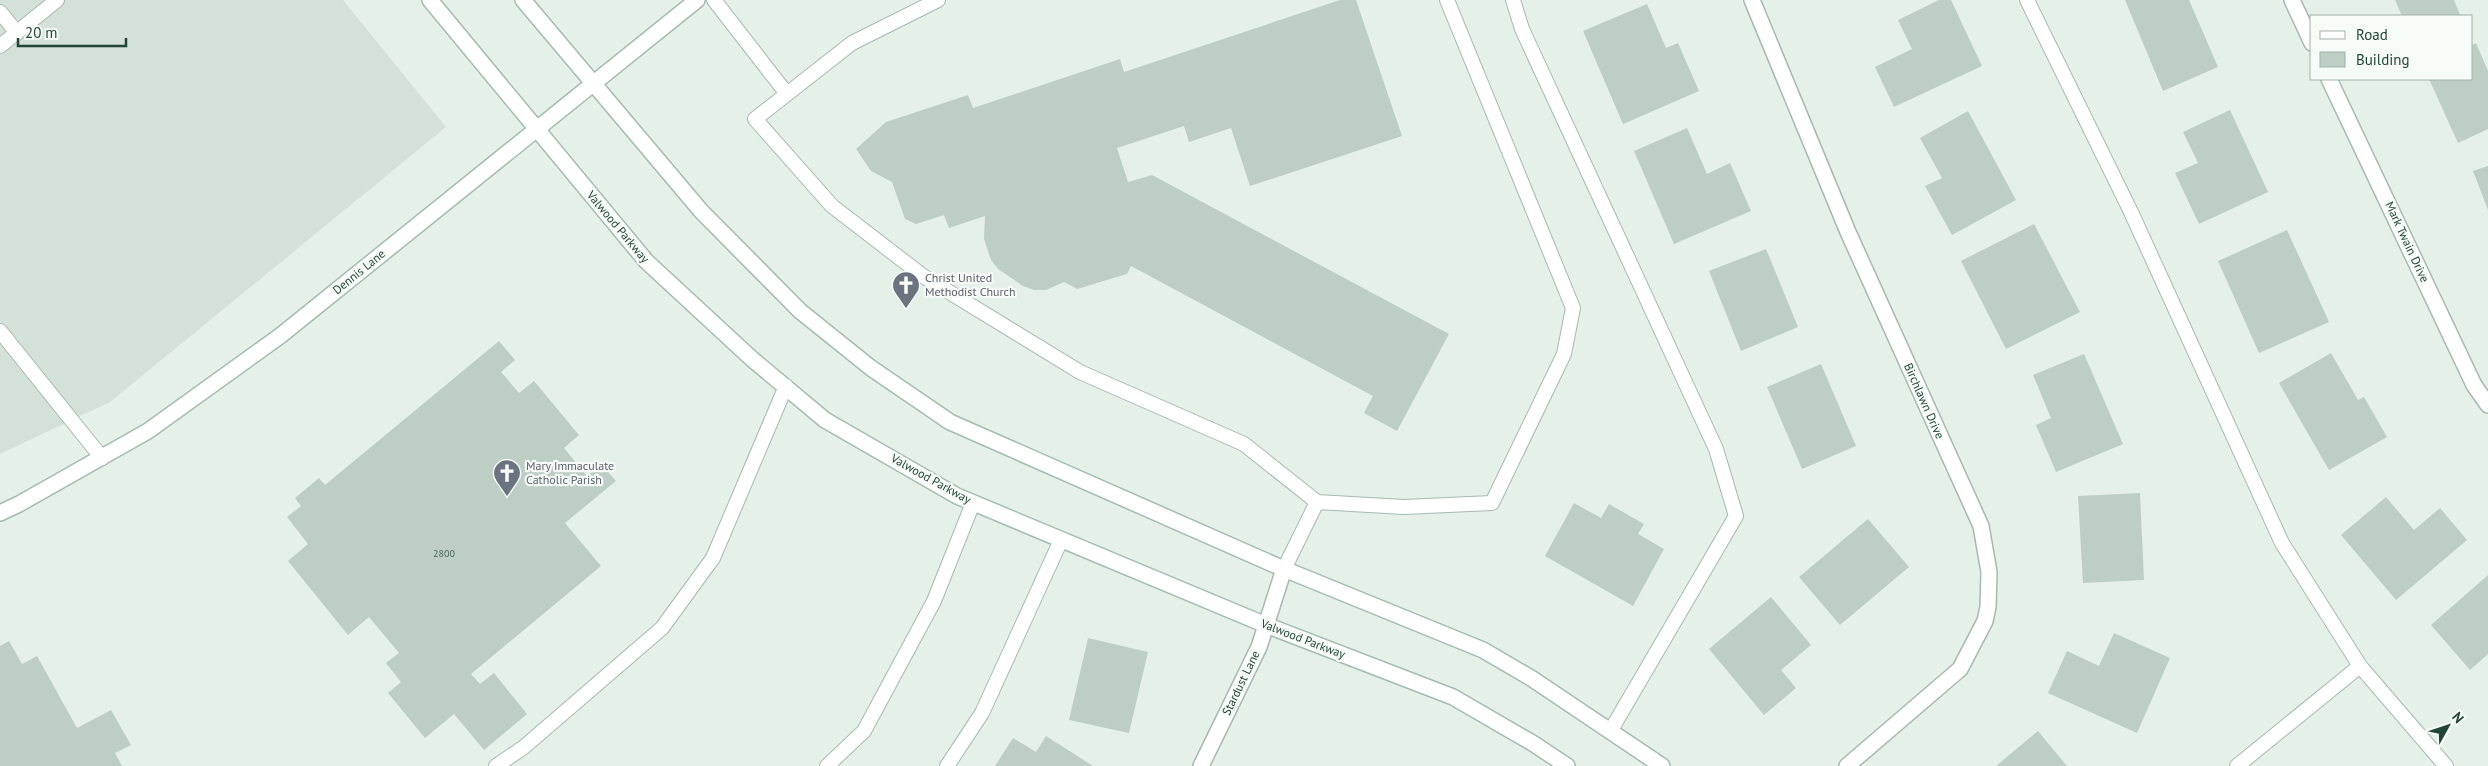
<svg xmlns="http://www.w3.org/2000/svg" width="2488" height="766" font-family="'PT Sans',sans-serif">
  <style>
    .built { fill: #d3e1d8 }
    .building { fill: #bdcec5 }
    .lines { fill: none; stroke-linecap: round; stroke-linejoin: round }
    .lane-casing { stroke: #a6b9b0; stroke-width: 16 }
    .street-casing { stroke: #a6b9b0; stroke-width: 18 }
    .secondary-casing { stroke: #a2bdb0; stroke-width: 18 }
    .lane { stroke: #fff; stroke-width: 14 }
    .street { stroke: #fff; stroke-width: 15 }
    .secondary { stroke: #fff; stroke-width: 15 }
    .labels { text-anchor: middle; stroke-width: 4.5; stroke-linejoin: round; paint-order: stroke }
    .number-label { font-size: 10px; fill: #48675a }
    .street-label { font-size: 12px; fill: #214536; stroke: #f6fbf8 }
    .worship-label { font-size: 12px; fill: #5b616d; stroke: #f6fbf8; text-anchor: start }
  </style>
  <rect width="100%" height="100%" fill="#e5f0e9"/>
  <path class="built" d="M0,0H343L446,127L110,402L0,454Z"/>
  <path class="building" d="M1340,0H1356L1402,136L1250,186L1231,128L1189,142L1184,126L1117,148L1128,182L1152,175L1449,334L1397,431L1364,413L1373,396L1131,266L1127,274L1077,289L1064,282L1046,290H1034L1023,286L998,269L991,260L984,239L985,216L949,228L944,215L916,224L905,219L892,182L871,171L856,149L886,122L968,95L973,108L1120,59L1124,72Z
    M1939,0H1951L1982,66L1894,107L1875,67L1912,49L1898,20Z
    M2125,0H2189L2218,67L2163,91Z
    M2395,0H2454L2460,15L2402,16Z
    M1647,4L1666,48L1678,43L1699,91L1623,124L1583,31Z
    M2476,43L2488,71V129L2458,143L2429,79H2472V45Z
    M2230,110L2268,192L2199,224L2175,173L2198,163L2183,132Z
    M1968,111L2016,200L1952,235L1925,186L1942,178L1920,138Z
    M1687,128L1707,174L1730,163L1751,211L1674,244L1634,151Z
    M2488,166V210L2473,171Z
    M2034,224L2080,312L2006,349L1961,261Z
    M2287,230L2329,322L2259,353L2218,261Z
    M1766,249L1798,327L1741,351L1709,271Z
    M499,341L515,360L501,372L519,393L534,381L579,435L564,448L587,476L601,464L616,481L565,523L601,566L471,674L480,684L494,673L527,714L484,750L454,714L425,738L388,693L401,682L386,663L399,653L369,617L348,635L288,561L308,544L287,517L301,506L295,498L319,478L325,485Z
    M2331,353L2358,400L2364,397L2387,437L2329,470L2279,383Z
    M2084,354L2123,444L2056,472L2036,425L2051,418L2033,375Z
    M1821,364L1856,446L1802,469L1767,387Z
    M2140,493L2144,580L2083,583L2078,496Z
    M2386,497L2414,530L2440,508L2467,540L2396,600L2341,535Z
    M1574,503L1601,518L1609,504L1644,524L1638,534L1664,549L1633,606L1545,556Z
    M1868,519L1909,567L1840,625L1799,577Z
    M2488,575V654L2470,670L2431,625Z
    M1771,597L1811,645L1781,670L1796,688L1764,715L1709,649Z
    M2114,633L2170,658L2137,733L2048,693L2067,651L2099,666Z
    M1088,638L1148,652L1129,733L1069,720Z
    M9,641L22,664L37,656L77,728L111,710L131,745L115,753L122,766H0V646Z
    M2038,731L2067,766H1996Z
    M1046,736L1093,766H995L1013,738L1036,752Z"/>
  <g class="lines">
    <g class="lane-casing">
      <path id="lane" d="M714,0L787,94L755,119L832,206L923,276L1080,372L1244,444L1317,502L1404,507L1492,503L1564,354L1573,308L1447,0
        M1513,0L1522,29L1716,449L1736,516L1611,730
        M2027,0L2131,212L2282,543L2360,666L2446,766
        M0,12L17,33
        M0,46L57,0
        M787,94L852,43L938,0
        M0,331L102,458
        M1284,569L1317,502
        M496,766L524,747L662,628L713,558L786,386
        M827,766L864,731L934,601L973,503
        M947,766L982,713L1061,540
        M2237,766L2360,666"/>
    </g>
    <g class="street-casing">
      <path id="street" d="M1752,0L1848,232L1981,526L1989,572L1988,607L1985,621L1960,669L1847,766
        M2292,0L2312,43
        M2329,79L2474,385L2488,405
        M1201,766L1259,647L1284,569"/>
    </g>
    <g class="secondary-casing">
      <path id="secondary" d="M430,0L646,261L752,359L825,420L957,496L1266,625L1453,697L1534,744L1567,766
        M523,0L701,211L800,311L871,368L950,422L1284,569L1483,650L1531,678L1662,766
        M0,513L19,504L148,431L280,336L697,0"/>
    </g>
    <use href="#lane" class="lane"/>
    <use href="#street" class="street"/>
    <use href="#secondary" class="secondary"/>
  </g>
  <defs>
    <g id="church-pin" transform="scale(1.4375)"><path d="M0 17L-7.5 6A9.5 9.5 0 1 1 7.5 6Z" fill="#6b7280" stroke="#f6fbf8"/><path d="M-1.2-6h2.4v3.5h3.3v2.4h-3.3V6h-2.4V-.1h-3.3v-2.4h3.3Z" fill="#fff"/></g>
  </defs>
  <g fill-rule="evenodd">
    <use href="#church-pin" x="906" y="285"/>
    <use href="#church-pin" x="507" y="473"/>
  </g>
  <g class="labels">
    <g class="number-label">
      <text x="444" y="557">2800</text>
    </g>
    <g class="street-label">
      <text transform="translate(618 227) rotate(50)" y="4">Valwood Parkway</text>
      <text transform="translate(2407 242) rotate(65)" y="4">Mark Twain Drive</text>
      <text transform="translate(359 272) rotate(-39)" y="4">Dennis Lane</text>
      <text transform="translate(1924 401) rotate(66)" y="4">Birchlawn Drive</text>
      <text transform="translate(931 479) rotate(29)" y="4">Valwood Parkway</text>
      <text transform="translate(1303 639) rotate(21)" y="4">Valwood Parkway</text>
      <text transform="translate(1241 683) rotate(-64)" y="4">Stardust Lane</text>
    </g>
    <g class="worship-label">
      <text x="925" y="282">Christ United<tspan x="925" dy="14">Methodist Church</tspan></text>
      <text x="526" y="470">Mary Immaculate<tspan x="526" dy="14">Catholic Parish</tspan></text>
    </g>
  </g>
  <rect x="2310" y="15" width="162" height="65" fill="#f6fbf8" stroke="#a1b2aa"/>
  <rect x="2320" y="31" width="25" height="8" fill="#ffffff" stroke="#a1b2aa"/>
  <text x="2356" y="40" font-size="15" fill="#214536">Road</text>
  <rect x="2320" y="52" width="25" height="15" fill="#bdcec5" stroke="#a1b2aa"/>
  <text x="2356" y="65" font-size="15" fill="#214536">Building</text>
  <g transform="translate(2448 726) rotate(50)" stroke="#f6fbf8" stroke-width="4" paint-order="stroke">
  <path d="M0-4L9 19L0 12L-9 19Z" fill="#214536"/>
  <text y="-8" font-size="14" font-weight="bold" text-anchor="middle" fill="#214536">N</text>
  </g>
  <path d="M18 38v8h108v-8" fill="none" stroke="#214536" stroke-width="2.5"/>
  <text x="25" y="38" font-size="15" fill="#214536" stroke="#f6fbf8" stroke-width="4" paint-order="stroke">20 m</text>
</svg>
